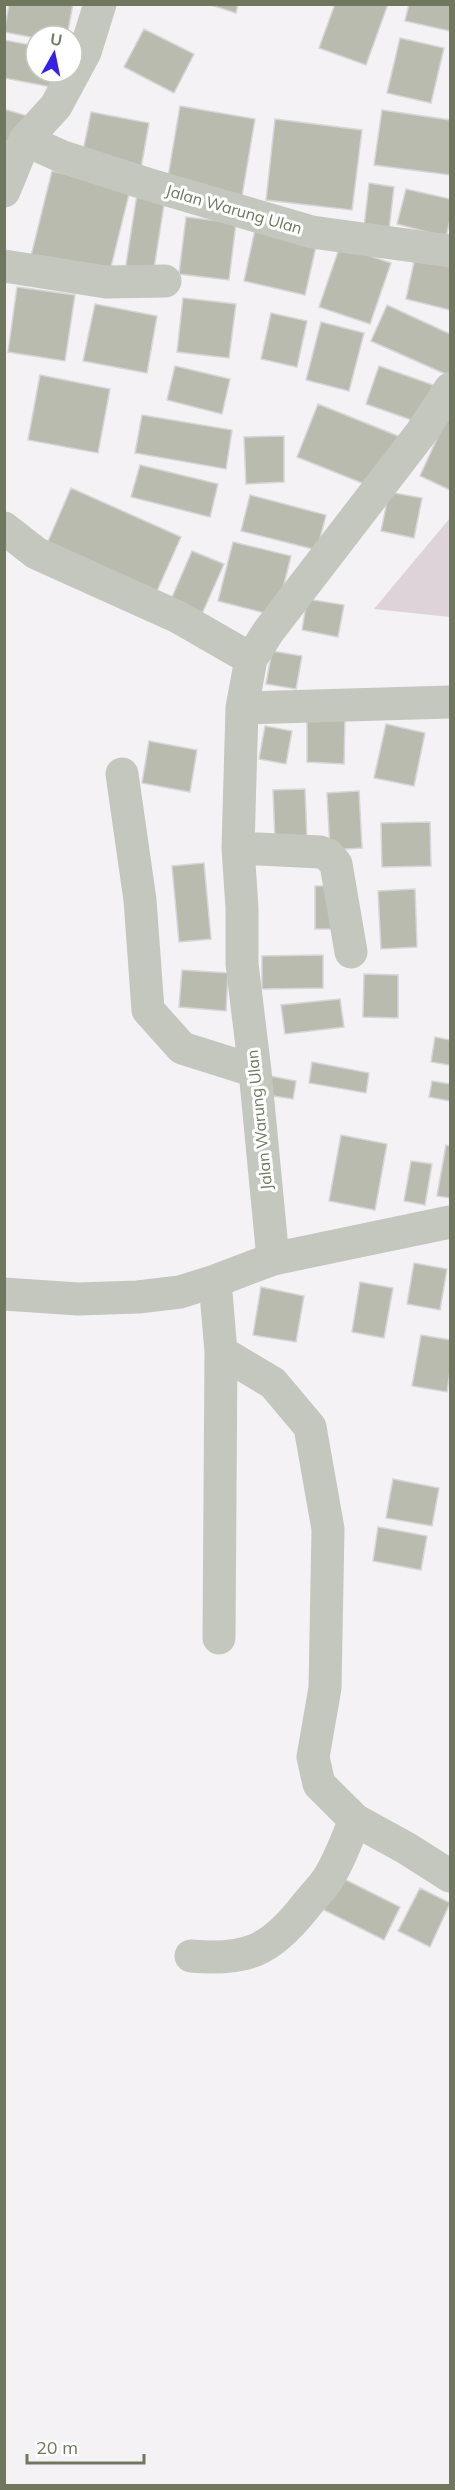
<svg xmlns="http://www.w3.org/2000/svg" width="455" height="2490" font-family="Mulish,sans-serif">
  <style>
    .green { fill: #ddd3d8 }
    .building { fill: #b8bbae; stroke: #d7d5d7; stroke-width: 1.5 }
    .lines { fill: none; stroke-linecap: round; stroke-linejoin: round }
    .street { stroke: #c4c7be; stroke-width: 33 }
    .labels { text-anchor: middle; stroke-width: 6; stroke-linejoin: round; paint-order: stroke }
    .street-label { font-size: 16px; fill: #6f785c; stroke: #fff }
  </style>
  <rect width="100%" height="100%" fill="#f5f2f6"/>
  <path class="green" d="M450,518V617L374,609Z"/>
  <path class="building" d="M9,4H73L67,36H36V38L4,32Z
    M208,4H238L236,13Z
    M335,4H388L366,65L319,48Z
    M409,4H450V31L405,21Z
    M144,29L194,54L174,93L124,67Z
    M400,38L444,48L431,103L387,93Z
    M4,40L36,46V72H65L62,89L4,78Z
    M180,106L255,119L242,196L167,183Z
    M4,109L27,116L18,145L4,141Z
    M382,110L450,120V175L374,165Z
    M91,112L149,123L141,168L82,156Z
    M275,119L362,130L352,210L266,200Z
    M52,171L130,190L108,279L30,260Z
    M369,183L394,187L389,230L364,227Z
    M138,188L166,192L153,275L125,271Z
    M406,189L450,199V220L446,237L397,224Z
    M186,217L236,223L229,280L179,274Z
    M256,225L318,238L305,295L244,281Z
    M340,246L391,263L370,324L319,307Z
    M416,253L450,261V310L406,299Z
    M17,287L75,295L65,361L8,352Z
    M183,298L236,304L229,358L177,352Z
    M95,304L157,316L147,373L83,361Z
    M387,305L450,334V376L371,341Z
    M271,313L307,321L297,367L261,359Z
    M321,322L364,333L349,391L306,380Z
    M175,366L230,379L222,414L167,400Z
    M379,366L433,385L420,423L366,404Z
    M40,375L110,389L98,453L28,440Z
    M318,404L398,436L377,489L297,457Z
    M449,412L450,413V490L420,476Z
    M142,415L232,430L226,469L135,453Z
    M284,436V482L246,484L244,437Z
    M140,465L218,484L210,517L131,497Z
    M71,488L181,537L152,602L43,553Z
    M389,492L422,498L414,538L381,531Z
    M250,495L326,515L317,550L241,531Z
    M233,542L291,556L276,616L218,601Z
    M192,551L224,564L197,625L166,611Z
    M307,599L344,605L338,637L302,630Z
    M272,651L302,656L296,689L266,684Z
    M307,718L345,719L344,764L307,762Z
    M386,724L425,733L414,786L374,778Z
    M265,726L292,731L286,764L259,759Z
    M149,741L197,750L190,792L142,783Z
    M305,789L307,840L275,841L273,790Z
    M359,791L362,848L330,850L327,793Z
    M430,822L431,866L382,867L381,823Z
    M204,863L211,939L179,942L172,866Z
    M315,886H337V929H315Z
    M415,889L417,947L381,949L378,891Z
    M323,955V988L262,989V956Z
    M182,970L228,973L226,1011L179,1007Z
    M364,974L398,975V1018L363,1017Z
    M340,999L344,1027L285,1034L281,1005Z
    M435,1037L450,1040V1065L431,1062Z
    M312,1062L369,1073L366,1093L309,1083Z
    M270,1076L296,1081L293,1099L267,1095Z
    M432,1081L450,1084V1101L429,1097Z
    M341,1135L387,1144L375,1210L329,1201Z
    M446,1145L450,1146V1198L437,1196Z
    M411,1161L432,1164L425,1205L404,1201Z
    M414,1263L447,1269L440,1310L407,1304Z
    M360,1282L393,1288L384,1338L352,1332Z
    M261,1287L304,1296L296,1342L253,1335Z
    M421,1335L450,1340V1371L447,1392L412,1386Z
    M393,1479L439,1488L432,1526L386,1518Z
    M378,1527L427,1536L421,1570L373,1561Z
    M340,1877L400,1907L384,1940L324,1910Z
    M420,1888L450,1903L430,1947L398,1931Z"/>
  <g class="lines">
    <path class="street" d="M100,4L85,52L56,106L25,140L63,157L147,184L312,232L450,251
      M4,191L25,140
      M4,266L106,282L165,281
      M4,528L36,553L178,617L251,659
      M242,708L450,702
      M122,774L140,900L148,1010L182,1048L255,1071
      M238,848L320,852L328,855L336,864L351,952
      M273,1259L255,1071L242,964V908L238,848L242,708L251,659L268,632L421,433L450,389
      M215,1281L221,1352L219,1638
      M4,1294L78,1299L138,1297L180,1292L215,1281L273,1259L450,1222
      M221,1352L273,1383L310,1427L328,1529L325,1688L313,1757L319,1784L355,1820
      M191,1956C246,1961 270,1951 304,1908C310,1900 318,1892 325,1883C338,1865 346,1841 355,1820L406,1848L450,1876"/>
  </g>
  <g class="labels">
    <g class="street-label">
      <text transform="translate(234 209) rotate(16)" y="6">Jalan Warung Ulan</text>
      <text transform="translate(259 1120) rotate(-96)" y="6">Jalan Warung Ulan</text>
    </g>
  </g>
  <rect width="455" height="2490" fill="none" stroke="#6f785c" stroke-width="12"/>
  <g transform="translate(54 54) rotate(9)"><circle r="28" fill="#ffffff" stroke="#c5c9be" stroke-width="1.5"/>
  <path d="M0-4.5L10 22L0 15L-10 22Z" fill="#3821e6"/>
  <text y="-9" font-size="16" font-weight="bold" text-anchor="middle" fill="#6f785c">U</text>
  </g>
  <path d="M27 2454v9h117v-9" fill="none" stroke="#6f785c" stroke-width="3"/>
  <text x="36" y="2454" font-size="18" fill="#6f785c" stroke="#ffffff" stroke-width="4.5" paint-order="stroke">20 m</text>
</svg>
